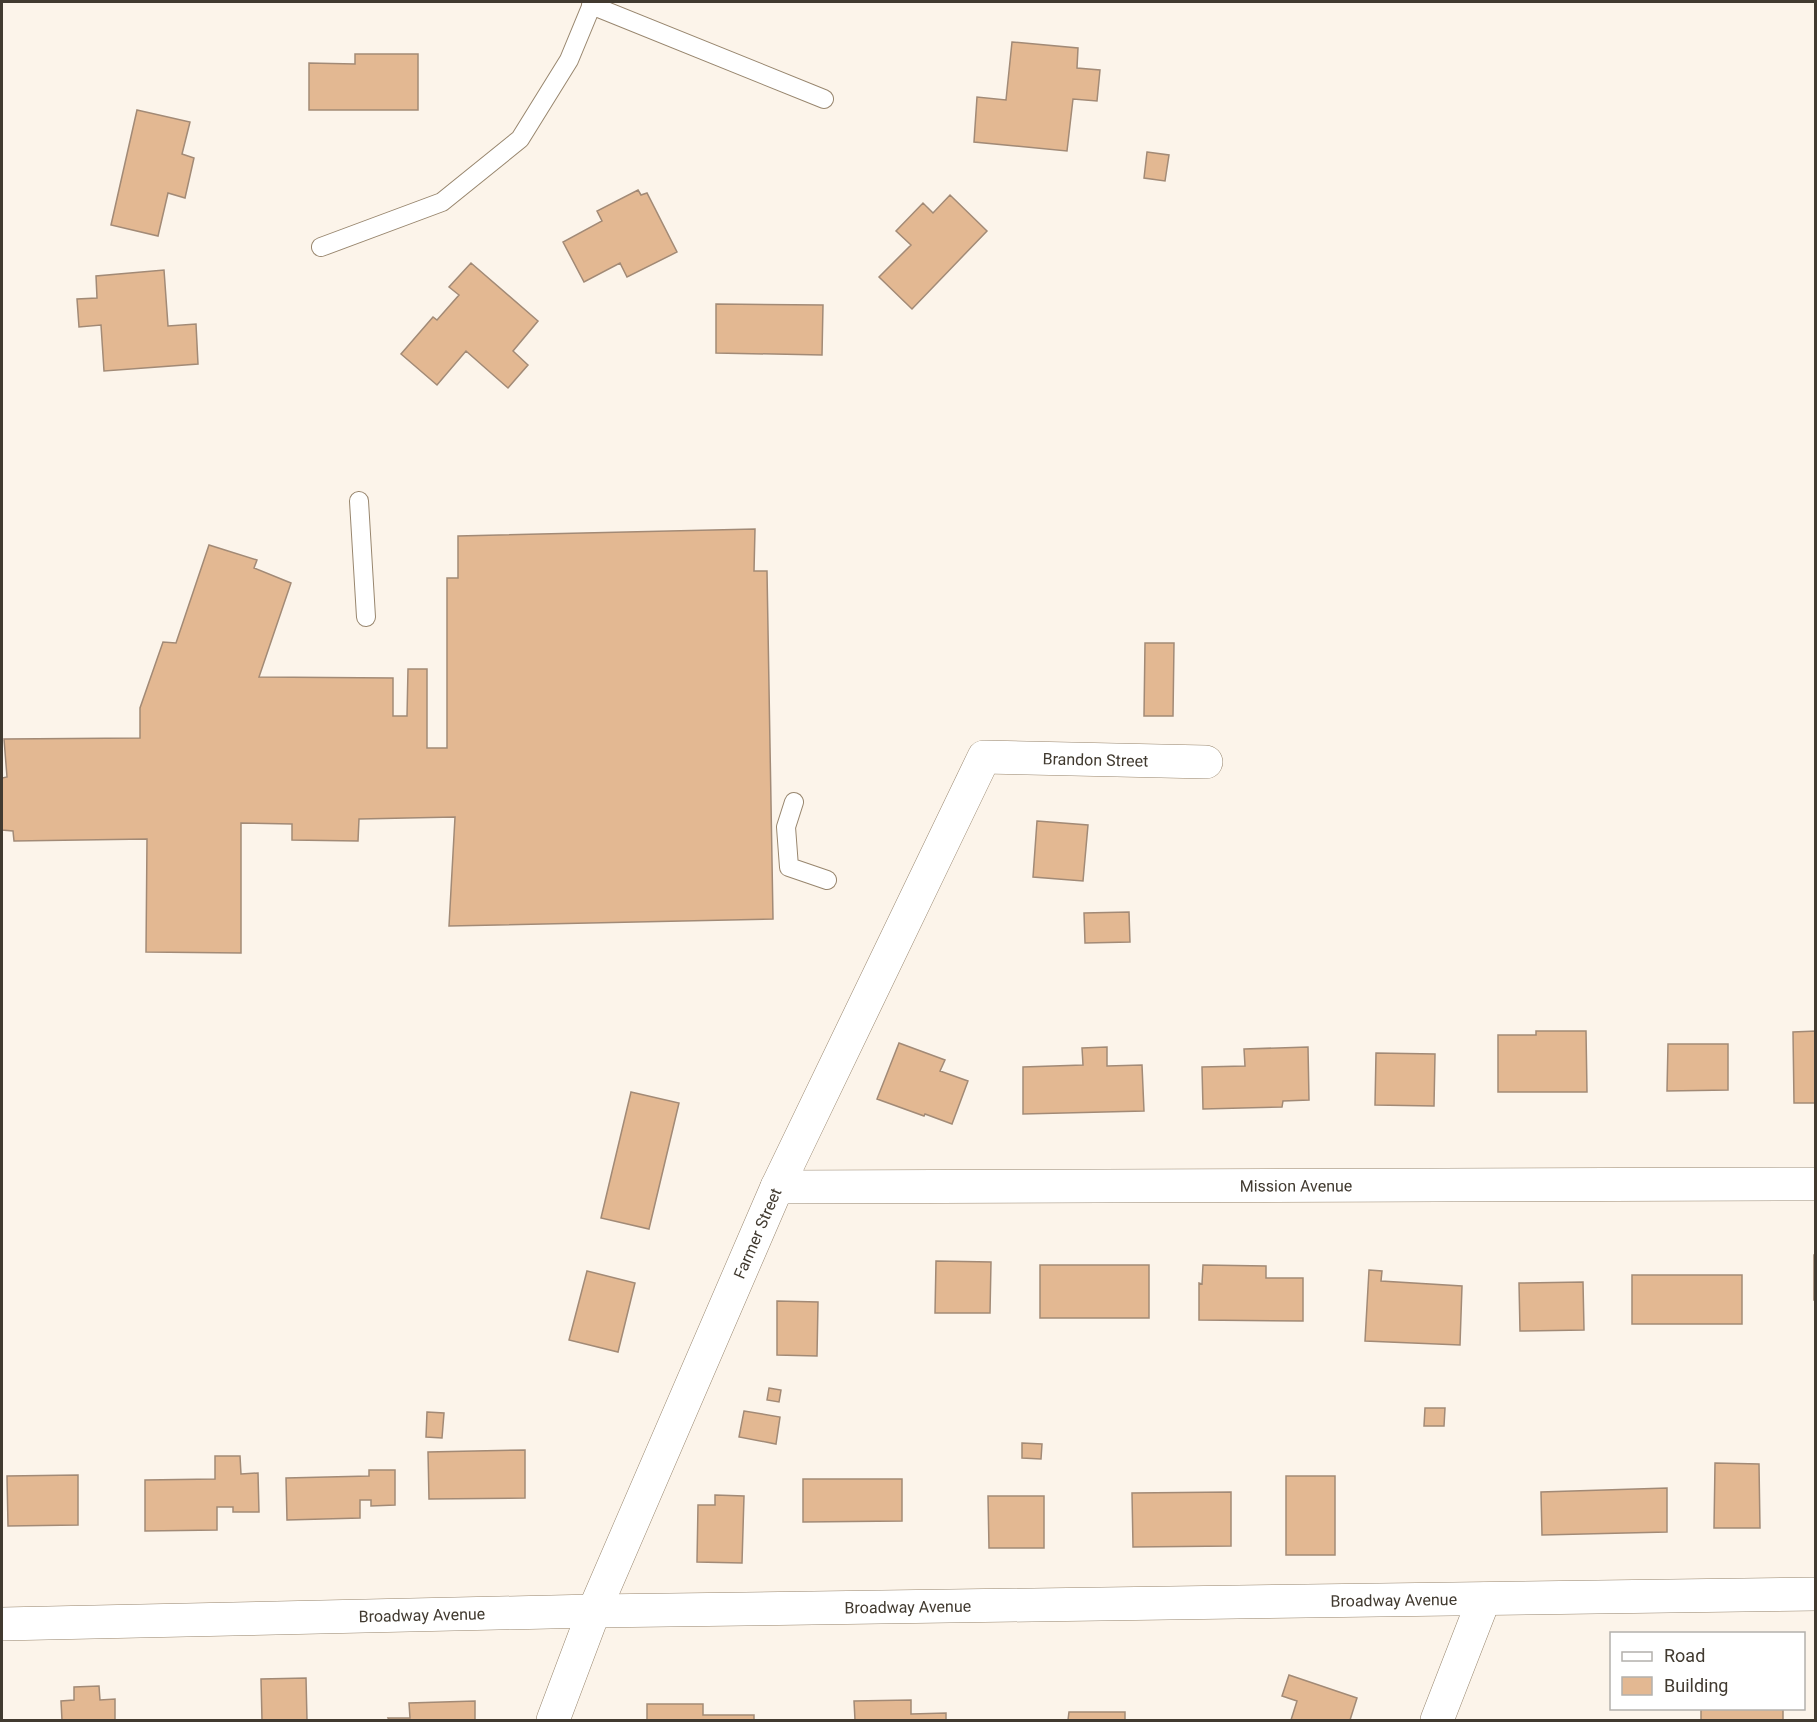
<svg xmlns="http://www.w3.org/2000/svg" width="1817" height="1722" font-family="Roboto,sans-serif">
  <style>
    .building { fill: #e3b892; stroke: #a28a76; stroke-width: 1.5 }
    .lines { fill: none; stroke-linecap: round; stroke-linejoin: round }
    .service-casing { stroke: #98866e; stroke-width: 20 }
    .minor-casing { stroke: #98866e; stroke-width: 34 }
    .service { stroke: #fff; stroke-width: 18 }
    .minor { stroke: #fff; stroke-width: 33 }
    .labels { text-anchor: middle; stroke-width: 6; stroke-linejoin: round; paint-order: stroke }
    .street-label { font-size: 16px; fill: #413a30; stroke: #fff }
  </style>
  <rect width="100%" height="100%" fill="#fcf4ea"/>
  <path class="building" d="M1012,42L1078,48L1077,68L1100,70L1097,101L1073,99L1067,151L974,142L977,97L1006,100Z
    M355,54H418V110H309V63L355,64Z
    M137,110L190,122L182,154L194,158L185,198L168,193L158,236L111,225Z
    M1147,152L1169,155L1165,181L1144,178Z
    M638,190L641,195L647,193L677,252L627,277L620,263L584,282L563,242L602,221L597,211Z
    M950,195L987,231L912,309L879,277L911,245L896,231L923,203L933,213Z
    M471,263L538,321L513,351L528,365L508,388L466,351L437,385L401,354L433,317L437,320L459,295L449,287Z
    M164,270L168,326L196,324L198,364L104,371L101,325L79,327L77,299L97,298L96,276Z
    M716,304L823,305L822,355L716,353Z
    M755,529L754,571H767L773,919L449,926L455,817L359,819L358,841L292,840V824L241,823V953L146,952L147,839L14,841L13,831L2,830V778L7,777L4,739L140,738V708L163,642L176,643L209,545L257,560L254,568L291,583L259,677L393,678V716H407L408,669H427V748H447V578H458V536Z
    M1145,643H1174L1173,716H1144Z
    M1037,821L1088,825L1083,881L1033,877Z
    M1129,912L1130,942L1085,943L1084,913Z
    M1536,1031H1586L1587,1092H1498V1035H1536Z
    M1816,1031V1103H1794L1793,1032Z
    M899,1043L945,1060L940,1071L968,1081L952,1124L925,1114L924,1116L877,1099Z
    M1668,1044H1728V1090L1667,1091Z
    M1107,1047V1066L1142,1065L1144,1111L1023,1114V1067L1083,1065L1082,1048Z
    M1308,1047L1309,1100L1283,1101L1282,1107L1203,1109L1202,1067L1245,1066L1244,1049Z
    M1376,1053L1435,1054L1434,1106L1375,1105Z
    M631,1092L679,1103L649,1229L601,1218Z
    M1814,1255H1816V1300H1814Z
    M936,1261L991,1262L990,1313H935Z
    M1040,1265H1149V1318H1040Z
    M1203,1265L1266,1266V1278H1303V1321L1199,1320V1283L1202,1284Z
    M1369,1270L1382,1271L1381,1281L1462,1286L1460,1345L1365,1341Z
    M587,1271L635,1283L618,1352L569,1340Z
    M1632,1275H1742V1324H1632Z
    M1583,1282L1584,1330L1520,1331L1519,1283Z
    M777,1301L818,1302L817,1356L777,1355Z
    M769,1388L781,1390L779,1402L767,1400Z
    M1425,1408H1445L1444,1426H1424Z
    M744,1411L780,1417L776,1444L739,1437Z
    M427,1412L444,1413L442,1438L426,1437Z
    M1022,1443L1042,1444L1041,1459L1022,1458Z
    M525,1450V1498L429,1499L428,1452Z
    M215,1456H240L241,1474L258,1473L259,1512H233V1507H217V1530L145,1531V1480L215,1479Z
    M1715,1463L1759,1464L1760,1528H1714Z
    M369,1470H395V1505L371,1506V1500H360V1518L287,1520L286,1478L369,1476Z
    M78,1475V1525L8,1526L7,1476Z
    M1286,1476H1335V1555H1286Z
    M803,1479H902V1521L803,1522Z
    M1667,1488V1532L1542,1535L1541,1492Z
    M1231,1492V1546L1133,1547L1132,1493Z
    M715,1495L744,1496L742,1563L697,1562L698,1505H715Z
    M988,1496H1044V1548H989Z
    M1289,1675L1357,1698L1350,1720H1291L1297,1701L1282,1696Z
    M306,1678L307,1720H262L261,1679Z
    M99,1686L100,1700L115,1699V1720H62L61,1701L74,1700V1687Z
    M911,1700V1714L946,1713V1720H855L854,1701Z
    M475,1701V1720H389L388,1718H410L409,1703Z
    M647,1704H703V1715H754V1720H647Z
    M1701,1708H1783V1720H1701Z
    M1069,1712H1125V1720H1068Z"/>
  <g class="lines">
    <g class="service-casing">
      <path id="service" d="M591,5L824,99
        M321,247L442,202L520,139L569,60L593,2
        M359,501L366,617
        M794,802L786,827L789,867L827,880"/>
    </g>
    <g class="minor-casing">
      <g id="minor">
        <path id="s1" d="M777,1187L1816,1184"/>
        <path id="s2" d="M2,1624L594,1611L1816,1594"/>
        <path id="s3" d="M553,1720L594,1611L777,1187L984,757L1206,762"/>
        <path d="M1437,1720L1484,1599"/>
      </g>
    </g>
    <use href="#service" class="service"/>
    <use href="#minor" class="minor"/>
  </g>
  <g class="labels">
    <g class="street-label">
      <text dy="6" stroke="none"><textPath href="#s3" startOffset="1167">Brandon Street</textPath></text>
      <text dy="6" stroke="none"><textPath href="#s1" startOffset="519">Mission Avenue</textPath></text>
      <text dy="6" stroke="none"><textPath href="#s3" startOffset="528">Farmer Street</textPath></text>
      <text dy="6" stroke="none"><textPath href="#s2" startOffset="1392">Broadway Avenue</textPath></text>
      <text dy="6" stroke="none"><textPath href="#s2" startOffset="906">Broadway Avenue</textPath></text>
      <text dy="6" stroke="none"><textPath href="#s2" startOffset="420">Broadway Avenue</textPath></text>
    </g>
  </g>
  <rect width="1817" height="1722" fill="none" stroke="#413a30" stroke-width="6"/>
  <rect x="1610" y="1632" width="195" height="78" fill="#ffffff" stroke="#b3b0ac" stroke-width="1.5"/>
  <rect x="1622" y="1652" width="30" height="9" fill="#ffffff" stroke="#b3b0ac" stroke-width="1.5"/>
  <text x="1664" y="1662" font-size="18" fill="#413a30">Road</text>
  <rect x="1622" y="1677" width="30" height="18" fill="#e3b892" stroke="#b3b0ac" stroke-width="1.5"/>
  <text x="1664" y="1692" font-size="18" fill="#413a30">Building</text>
</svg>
